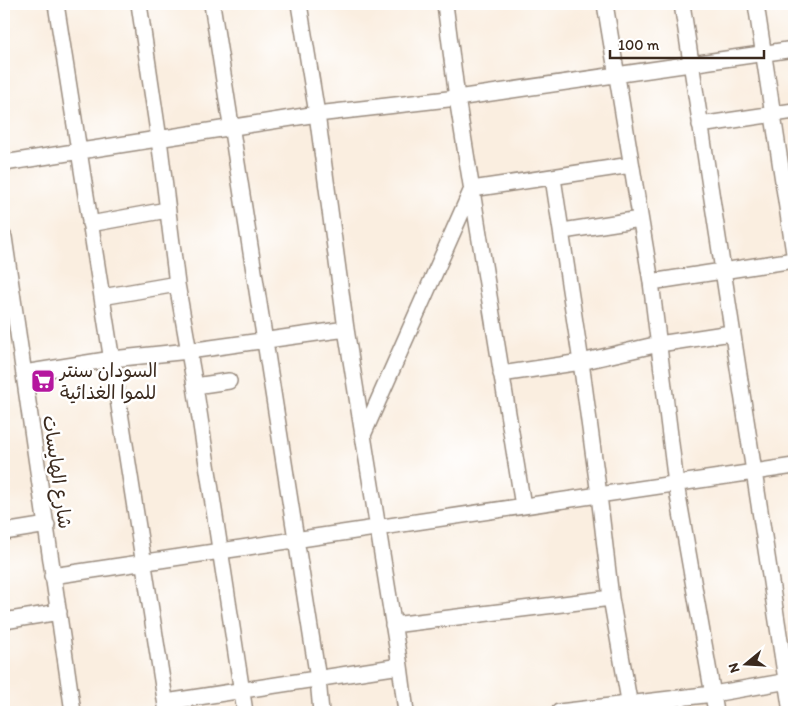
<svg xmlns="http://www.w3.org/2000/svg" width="798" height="716" font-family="Itim,'Playpen Sans Arabic',sans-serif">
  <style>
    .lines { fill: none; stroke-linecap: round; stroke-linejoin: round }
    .minor-casing { stroke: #9a8c7f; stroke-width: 18 }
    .minor { stroke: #fff; stroke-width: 15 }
    .labels { text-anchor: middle; stroke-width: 5; stroke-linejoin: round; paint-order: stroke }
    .poi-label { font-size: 19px; fill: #3b2a1e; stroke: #fff; text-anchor: start }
    .street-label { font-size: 19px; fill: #3b2a1e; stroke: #fff }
  </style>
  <rect width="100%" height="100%" fill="#fff"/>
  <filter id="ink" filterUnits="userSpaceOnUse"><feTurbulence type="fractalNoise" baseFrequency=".02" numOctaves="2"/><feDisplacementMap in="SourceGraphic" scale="10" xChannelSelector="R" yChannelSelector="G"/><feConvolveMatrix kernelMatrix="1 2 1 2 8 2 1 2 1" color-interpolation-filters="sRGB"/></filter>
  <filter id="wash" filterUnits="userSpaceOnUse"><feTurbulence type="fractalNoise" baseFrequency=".0096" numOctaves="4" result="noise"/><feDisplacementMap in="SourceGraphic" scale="20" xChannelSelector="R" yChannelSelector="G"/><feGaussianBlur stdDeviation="1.12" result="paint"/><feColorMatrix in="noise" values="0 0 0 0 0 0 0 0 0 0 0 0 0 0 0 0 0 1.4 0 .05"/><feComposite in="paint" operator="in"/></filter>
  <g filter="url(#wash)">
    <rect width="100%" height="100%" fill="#faeee0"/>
  </g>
  <g filter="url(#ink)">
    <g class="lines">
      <g class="minor-casing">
        <path id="minor" d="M56,4L167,712
          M139,4L159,139L177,284L195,386L245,712
          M212,4L318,679L321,712
          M299,4L317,114L346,329L400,666L406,712
          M445,4L457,98L523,506
          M605,4L651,282L676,484L716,712
          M682,4L791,712
          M756,4L794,253
          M700,125L794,111
          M4,163L317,114L457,98L794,49
          M553,178L581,362L599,495L611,598L631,712
          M90,224L167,210
          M563,231L640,219
          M4,237L73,712
          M651,282L794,260
          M102,297L177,284
          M24,373L112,359L189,351L346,329
          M501,374L581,362L659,344L731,333
          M195,386L229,381
          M363,435L472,189L631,165
          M4,532L47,525
          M52,576L794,466
          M4,621L59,612
          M393,625L611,598
          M166,702L400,666
          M559,712L713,694L794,680"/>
      </g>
      <use href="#minor" class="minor"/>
    </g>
  </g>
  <defs>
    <g id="supermarket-square" transform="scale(1.25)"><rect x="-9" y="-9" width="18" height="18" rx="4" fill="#b5179e" stroke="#fff"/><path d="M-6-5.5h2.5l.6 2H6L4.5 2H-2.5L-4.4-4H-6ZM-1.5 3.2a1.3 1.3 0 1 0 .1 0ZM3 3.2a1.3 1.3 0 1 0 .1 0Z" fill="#fff"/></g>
  </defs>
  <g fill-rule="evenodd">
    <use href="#supermarket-square" x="43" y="381"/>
  </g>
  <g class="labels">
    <g class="poi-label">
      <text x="60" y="377">السودان سنتر<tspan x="60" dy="22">للموا الغذائية</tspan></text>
    </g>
    <g class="street-label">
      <text transform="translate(58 472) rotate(82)" y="7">شارع الهايسات</text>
    </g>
  </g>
  <rect width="798" height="716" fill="none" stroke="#fff" stroke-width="20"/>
  <g transform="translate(746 664) rotate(252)" stroke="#ffffff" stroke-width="4" paint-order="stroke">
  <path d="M0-4L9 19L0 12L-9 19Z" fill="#3b2a1e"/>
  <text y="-8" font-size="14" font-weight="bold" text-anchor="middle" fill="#3b2a1e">N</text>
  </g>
  <path d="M610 50v8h154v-8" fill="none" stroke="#3b2a1e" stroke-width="2.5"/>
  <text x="618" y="50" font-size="15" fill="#3b2a1e" stroke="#ffffff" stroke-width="4" paint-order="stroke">100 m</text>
</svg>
